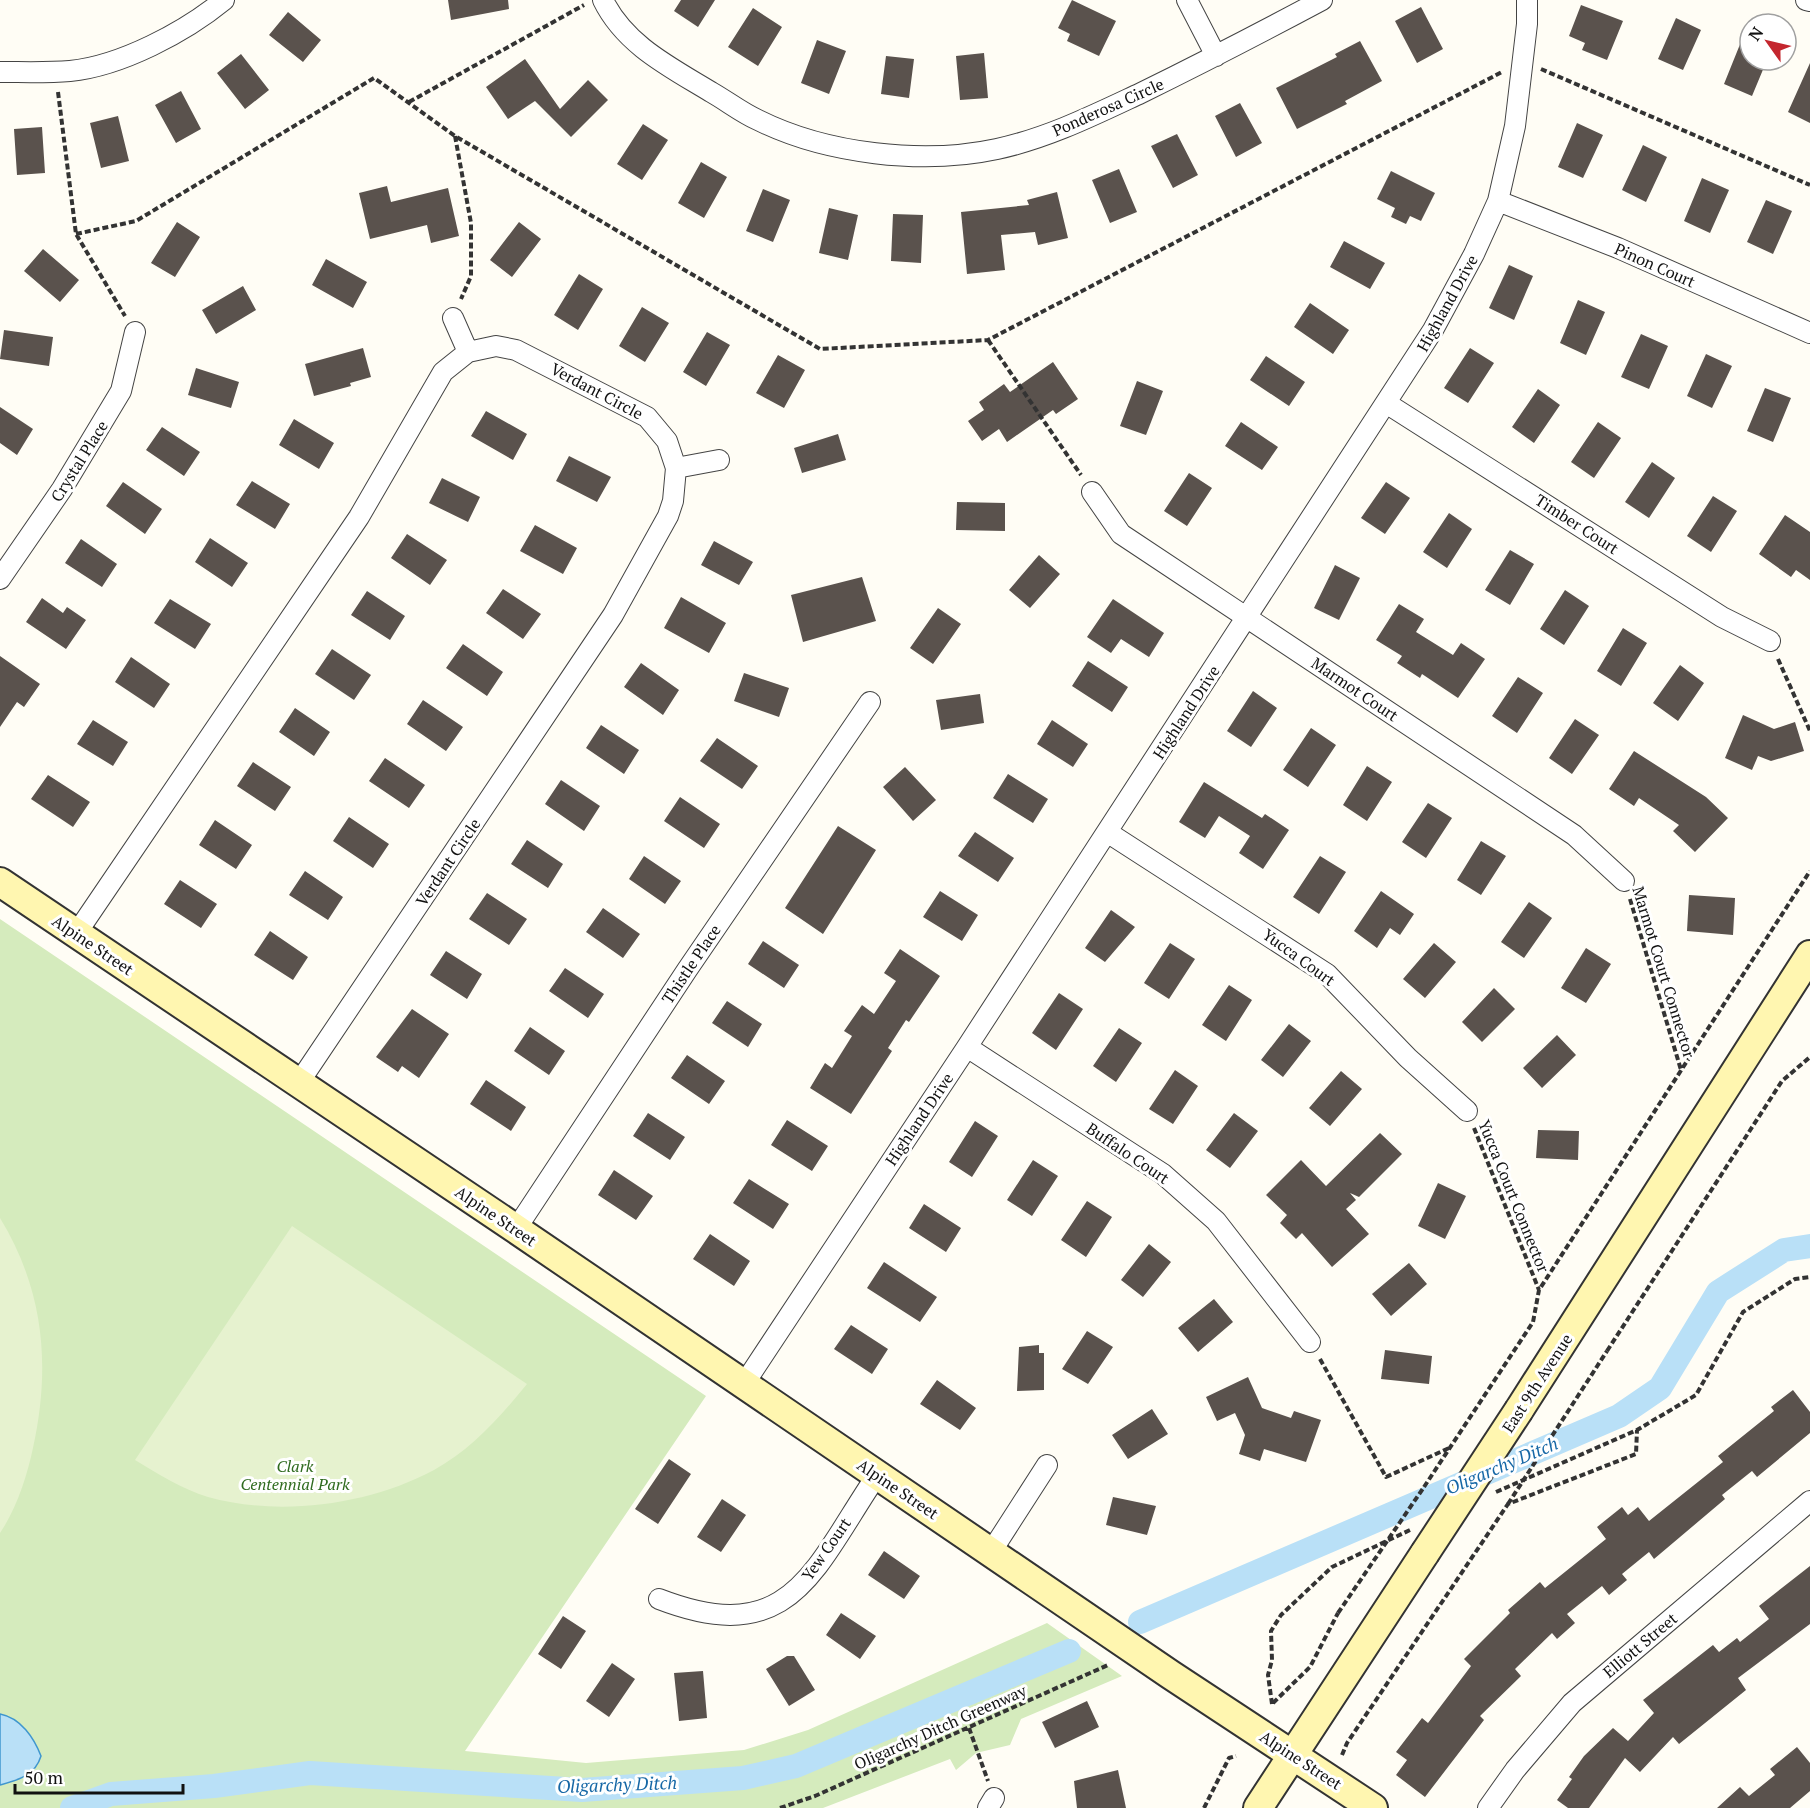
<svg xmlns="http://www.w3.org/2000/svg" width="1810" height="1808" font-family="'PT Serif',serif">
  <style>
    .green { fill: #d5ebbd }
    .pitch { fill: #e6f2cf }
    .water { fill: #b9e0f7; stroke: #3f96cf; stroke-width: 1.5 }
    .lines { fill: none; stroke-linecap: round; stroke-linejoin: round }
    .canal { stroke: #b9e0f7; stroke-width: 24 }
    .building { fill: #5a524d }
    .street-casing { stroke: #444; stroke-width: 22 }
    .secondary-casing { stroke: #333; stroke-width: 32 }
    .path { stroke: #333; stroke-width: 4; stroke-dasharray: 6 3; stroke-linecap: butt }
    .street { stroke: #fff; stroke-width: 20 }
    .secondary { stroke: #fff6b0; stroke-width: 28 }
    .secondary-bridge-casing { stroke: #333; stroke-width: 32; stroke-linecap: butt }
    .path-bridge { stroke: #333; stroke-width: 4; stroke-dasharray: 6 3; stroke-linecap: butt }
    .secondary-bridge { stroke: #fff6b0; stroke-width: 28 }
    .labels { text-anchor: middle; stroke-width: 6; stroke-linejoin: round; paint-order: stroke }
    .street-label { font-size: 16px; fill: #111; stroke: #fff }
    .park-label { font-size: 16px; font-style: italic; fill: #2f6b1f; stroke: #fff }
    .water-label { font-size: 18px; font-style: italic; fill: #1768a6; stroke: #fff }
  </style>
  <rect width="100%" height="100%" fill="#fffdf5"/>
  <path class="green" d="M0,919L706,1396L465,1751L586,1763L744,1750L808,1730L1047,1623L1122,1676L1021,1719L1010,1745L976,1753L956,1770L950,1759L823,1808H0Z"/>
  <path class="pitch" d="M0,1218C44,1290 51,1366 33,1448C27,1476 17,1508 0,1533Z
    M292,1226L527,1384C501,1416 471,1450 434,1470C369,1505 279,1517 208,1497C182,1489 158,1474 135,1460Z"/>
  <path class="water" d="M0,1714C21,1718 34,1738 41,1756C35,1776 18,1780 0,1785Z"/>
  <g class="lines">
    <path class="canal" d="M1140,1622L1619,1416L1660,1388L1718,1292L1784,1250L1810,1246
      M72,1808L111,1794L214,1786L310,1773L582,1790L743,1778L796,1766L1069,1651"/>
  </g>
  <path class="building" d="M448,0H508L509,9L451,20Z
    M681,0H715L698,27L674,11Z
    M1072,0L1116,21L1099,56L1067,41L1070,34L1058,28Z
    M1581,5L1623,21L1607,60L1582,50L1585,43L1569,36Z
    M1421,7L1443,49L1417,63L1395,21Z
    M753,8L782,27L758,66L728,47Z
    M288,12L321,40L303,62L269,35Z
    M1676,18L1701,30L1683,70L1658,59Z
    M1749,22L1750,60H1767L1752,96L1724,84Z
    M817,40L846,51L829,94L801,83Z
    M1360,41L1382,81L1345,101L1347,104L1297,129L1276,88L1337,57L1335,54Z
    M984,53L988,98L960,100L956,56Z
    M241,54L269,90L245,109L217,73Z
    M886,56L914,59L909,98L881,94Z
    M525,59L560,109L588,80L608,100L571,137L535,101L508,119L486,87Z
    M1810,63V123L1788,112Z
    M181,91L201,129L176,143L155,105Z
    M1240,103L1262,143L1236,157L1215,116Z
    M118,116L129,161L101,168L90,123Z
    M1577,123L1603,135L1583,178L1558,167Z
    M643,124L668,140L642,180L617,164Z
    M42,127L45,173L17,175L14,129Z
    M1177,134L1198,175L1173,188L1151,146Z
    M1643,145L1667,157L1646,202L1622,190Z
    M701,162L727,177L704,218L678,203Z
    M1119,169L1137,212L1110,223L1092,180Z
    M1391,171L1435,193L1421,221L1410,216L1406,224L1391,217L1395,208L1377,199Z
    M1702,178L1729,190L1710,233L1684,221Z
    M387,186L391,202L448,188L459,236L431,243L427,225L370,239L359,193Z
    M763,189L790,200L773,242L746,231Z
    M1057,192L1068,238L1038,245L1035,232L1001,235L1005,270L967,274L961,212L1029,205L1027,200Z
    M1766,200L1792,211L1773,254L1747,242Z
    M829,208L858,215L848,260L819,253Z
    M893,214L923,215L921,263L891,261Z
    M177,222L200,237L175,277L151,263Z
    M519,222L541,239L512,277L490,260Z
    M1344,241L1385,263L1370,289L1330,267Z
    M43,249L79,280L60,302L24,271Z
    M326,259L367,282L353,308L312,285Z
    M1509,265L1533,276L1514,320L1489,308Z
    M579,274L603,289L578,330L554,315Z
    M243,286L256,310L216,334L202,310Z
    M1578,300L1605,312L1586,355L1560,343Z
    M1310,303L1349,330L1333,354L1294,327Z
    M642,307L669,323L645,362L619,346Z
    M4,330L53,337L49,366L0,359Z
    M707,332L730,345L706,386L683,372Z
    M1641,334L1668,346L1649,389L1621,377Z
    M363,348L371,377L350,383L351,386L314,396L305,364Z
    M1470,348L1494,363L1468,403L1444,388Z
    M1706,354L1732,366L1712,408L1687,396Z
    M778,355L805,370L784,408L756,393Z
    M1266,356L1305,382L1289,406L1250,380Z
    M1053,362L1078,399L1056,414L1053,410L1007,442L999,429L982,441L968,421L984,410L979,402L1004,384L1010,392Z
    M196,368L239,382L231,408L188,395Z
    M1137,381L1163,391L1146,435L1120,426Z
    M1765,388L1791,398L1773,442L1747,431Z
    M1538,389L1560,405L1534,443L1512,427Z
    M0,407L33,429L17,455L0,443Z
    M486,411L527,434L513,460L471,436Z
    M294,419L334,443L319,469L279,445Z
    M1241,422L1278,447L1262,470L1225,446Z
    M1598,422L1621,438L1594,478L1571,462Z
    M162,427L200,452L184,476L146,450Z
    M838,434L846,460L802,473L794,448Z
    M569,456L611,477L597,502L556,481Z
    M1652,462L1675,478L1649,518L1625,502Z
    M1189,473L1212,488L1187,526L1164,511Z
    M442,478L480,497L468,522L429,503Z
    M252,481L290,504L275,529L236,505Z
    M123,482L162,509L145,534L106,506Z
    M1386,482L1410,498L1385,534L1361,518Z
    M1713,496L1737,511L1711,552L1687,536Z
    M957,502L1005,503V531L956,530Z
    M1449,513L1472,529L1447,568L1423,552Z
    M1785,515L1810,532V580L1796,570L1791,577L1759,554Z
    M535,525L577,548L563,574L520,551Z
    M407,534L447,560L430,585L391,558Z
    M210,538L248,563L232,587L195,562Z
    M81,539L117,564L102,587L65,563Z
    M714,541L753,562L739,585L701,565Z
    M1510,550L1534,564L1510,605L1485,590Z
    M1039,555L1060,574L1030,608L1009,590Z
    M1335,565L1360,578L1339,620L1314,608Z
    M862,577L876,621L803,642L791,595Z
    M503,589L541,614L523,639L486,613Z
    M1565,590L1589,606L1564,645L1540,629Z
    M367,591L405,616L390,640L351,615Z
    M681,597L726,623L709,653L664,628Z
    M42,598L63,613L67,607L86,620L66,649L26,622Z
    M170,599L211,624L195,649L154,623Z
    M1113,599L1164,633L1149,657L1121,639L1111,653L1087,637Z
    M1399,604L1424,619L1416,632L1453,655L1461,643L1485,659L1458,698L1422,674L1420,678L1397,663L1402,656L1376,640Z
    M938,608L961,624L933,664L910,648Z
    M1623,628L1647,643L1621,686L1597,671Z
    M463,644L503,672L487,696L446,668Z
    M332,649L371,675L354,700L315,674Z
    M0,656L40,684L24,707L17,702L0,727Z
    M131,657L170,684L154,708L115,682Z
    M1088,661L1128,687L1112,712L1072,686Z
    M641,663L679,690L663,715L624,687Z
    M1680,665L1704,683L1678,721L1653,703Z
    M744,673L789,688L779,717L734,701Z
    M1518,677L1543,693L1517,733L1492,716Z
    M1253,691L1277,708L1251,747L1227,731Z
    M980,694L984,723L941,730L936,700Z
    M423,700L463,727L446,751L407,724Z
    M295,708L330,732L314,756L279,732Z
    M1743,715L1774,729L1795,722L1804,751L1771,761L1758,756L1752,770L1725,758Z
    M1575,719L1599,735L1572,774L1549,758Z
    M93,720L128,742L113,766L77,744Z
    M1052,720L1088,744L1073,767L1037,744Z
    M601,725L639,750L624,774L586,748Z
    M1311,728L1336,745L1308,787L1283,770Z
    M717,738L758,766L742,789L700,761Z
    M1634,751L1706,797L1728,818L1695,852L1673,831L1679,825L1639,798L1634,806L1609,789Z
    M385,758L425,785L409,808L369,781Z
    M253,762L291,787L275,811L237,786Z
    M1367,766L1392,782L1367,821L1343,805Z
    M905,767L936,800L913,821L883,787Z
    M1008,774L1048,799L1033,823L993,798Z
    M48,775L90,802L73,827L31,799Z
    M561,780L600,806L584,831L545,804Z
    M1204,782L1262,818L1265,814L1289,830L1263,869L1239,853L1250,836L1219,816L1205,838L1179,822Z
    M680,797L720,824L704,848L664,821Z
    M1428,803L1452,818L1426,858L1402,842Z
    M349,817L389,844L373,868L333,841Z
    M215,820L252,845L236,869L199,845Z
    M838,826L876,850L823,934L785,908Z
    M975,832L1014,858L998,882L958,856Z
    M527,840L563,864L548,888L511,864Z
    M1481,841L1506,856L1481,895L1457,880Z
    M644,856L681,881L665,904L629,879Z
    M1320,856L1346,872L1319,914L1293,897Z
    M305,871L343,897L328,920L289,895Z
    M180,880L217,904L201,928L164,904Z
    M940,891L978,915L962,941L923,917Z
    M1381,891L1414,914L1400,935L1390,928L1377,948L1354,931Z
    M487,893L527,919L509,945L469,919Z
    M1689,895L1735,898L1733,935L1687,931Z
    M1529,902L1552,918L1524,958L1501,942Z
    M603,908L640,934L623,958L586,932Z
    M1111,910L1135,927L1105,962L1085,948Z
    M270,931L308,957L293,980L254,955Z
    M763,941L799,965L784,988L748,964Z
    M1170,943L1195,959L1169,999L1144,983Z
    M1434,943L1456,962L1425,998L1403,979Z
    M1586,948L1611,964L1586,1003L1561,988Z
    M900,949L940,976L909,1022L906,1020L888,1048L892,1051L851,1114L810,1088L825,1063L832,1068L852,1036L844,1031L862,1005L874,1014L896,981L884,973Z
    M446,951L482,974L467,999L430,975Z
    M565,968L604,994L588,1018L549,991Z
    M1229,985L1252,1000L1226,1041L1202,1025Z
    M1494,988L1515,1009L1482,1042L1462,1022Z
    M1059,993L1083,1009L1056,1050L1032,1033Z
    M727,1001L762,1024L748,1047L712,1023Z
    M412,1009L449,1034L419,1078L402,1066L398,1072L376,1057Z
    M1289,1024L1311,1041L1283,1077L1261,1060Z
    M530,1027L565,1051L549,1075L514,1051Z
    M1119,1028L1142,1043L1116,1082L1093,1066Z
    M1557,1035L1576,1055L1542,1088L1523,1068Z
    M687,1055L725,1081L709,1104L671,1078Z
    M1175,1070L1198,1086L1173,1124L1149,1109Z
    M1341,1071L1362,1089L1330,1126L1309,1108Z
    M486,1080L526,1107L511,1131L470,1104Z
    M648,1113L685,1137L670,1160L633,1136Z
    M1234,1113L1258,1131L1230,1168L1206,1150Z
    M787,1120L828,1146L812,1171L771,1145Z
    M975,1121L998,1136L972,1177L949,1162Z
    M1538,1130L1579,1131L1578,1160L1536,1158Z
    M1380,1133L1402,1154L1359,1197L1350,1193L1356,1200L1346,1209L1369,1234L1332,1267L1302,1233L1296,1239L1280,1223L1287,1215L1266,1195L1301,1160L1326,1186Z
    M1033,1160L1058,1176L1032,1216L1007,1200Z
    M614,1170L653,1196L636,1220L598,1195Z
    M749,1179L789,1204L773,1229L733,1203Z
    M1438,1183L1466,1196L1445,1239L1418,1226Z
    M1087,1201L1112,1217L1086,1257L1061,1240Z
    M924,1204L961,1228L946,1252L909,1228Z
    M710,1234L750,1261L734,1286L693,1259Z
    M1149,1244L1171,1262L1143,1297L1121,1280Z
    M884,1262L937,1297L920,1322L867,1288Z
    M1409,1263L1427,1284L1391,1316L1372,1294Z
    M1214,1299L1233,1322L1198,1352L1178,1328Z
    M851,1325L888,1349L872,1374L834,1349Z
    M1087,1331L1113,1347L1088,1384L1062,1369Z
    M1039,1345V1353H1044V1390L1017,1391L1019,1347Z
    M1385,1350L1432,1356L1429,1384L1381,1379Z
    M1248,1377L1262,1408L1291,1418L1294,1411L1321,1420L1306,1462L1264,1449L1260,1461L1239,1454L1245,1435L1235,1413L1217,1421L1206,1397Z
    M937,1380L976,1408L960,1430L920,1404Z
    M1793,1390L1810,1412V1433L1757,1477L1752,1471L1722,1495L1725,1499L1654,1559L1649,1552L1622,1574L1627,1580L1609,1595L1602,1586L1567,1614L1575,1623L1557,1639L1552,1633L1515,1669L1521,1676L1480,1716L1484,1720L1425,1797L1396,1775L1407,1760L1396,1752L1422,1718L1428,1723L1471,1666L1464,1659L1510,1613L1508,1610L1540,1582L1545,1588L1606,1539L1597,1527L1622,1507L1628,1515L1638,1507L1649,1521L1723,1462L1718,1456L1774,1411L1771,1407Z
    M1152,1409L1168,1434L1128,1459L1112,1435Z
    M669,1459L691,1474L658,1524L635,1509Z
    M1113,1497L1156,1506L1147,1535L1106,1525Z
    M722,1499L746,1515L721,1552L697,1537Z
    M884,1551L920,1576L904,1599L868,1575Z
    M1810,1566V1624L1738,1678L1746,1690L1679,1744L1673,1737L1640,1772L1625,1758L1589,1808H1568L1557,1800L1572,1779L1569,1777L1584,1756L1613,1728L1628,1741L1654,1713L1643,1700L1713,1645L1719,1652L1737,1638L1740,1642L1769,1619L1759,1606Z
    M841,1613L876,1636L860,1659L826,1635Z
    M563,1616L586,1631L561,1669L538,1654Z
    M787,1656H794L815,1690L789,1706L766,1669Z
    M612,1663L635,1679L609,1717L586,1701Z
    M703,1671L707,1718L679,1721L674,1673Z
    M1087,1701L1099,1727L1055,1748L1042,1722Z
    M1797,1747L1810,1763V1791L1790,1808H1717L1740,1787L1749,1796L1775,1775L1770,1769Z
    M1118,1770L1126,1808H1077L1074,1781Z"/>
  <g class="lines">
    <g class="street-casing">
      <path id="street" d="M603,0C625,45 670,67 711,92C727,101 742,113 758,120C826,154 923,165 997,149C1048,138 1094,115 1141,93C1202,63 1262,32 1322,0
        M1187,0L1216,56
        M1806,0L1810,1
        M0,72C23,72 47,73 70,71C121,66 185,32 224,0
        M1498,201L1618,248L1810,333
        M453,318L468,352
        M1386,403L1722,617L1770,641
        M676,468L719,460
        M1092,492L1121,534L1574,835L1624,881
        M0,579L62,489L121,391L135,332
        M1107,832L1327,974L1408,1058L1467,1111
        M76,934L359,517L443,372L468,352L496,346L516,350L647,417L667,441L676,468L673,501L668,516L613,615L298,1084
        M967,1047L1163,1174L1216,1221L1310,1342
        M516,1229L687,970L870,702
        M744,1384L967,1047L1433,330L1474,254L1498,201L1515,126L1527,24V0
        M991,1552L1047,1465
        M659,1599C791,1650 813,1570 877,1475
        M988,1808L994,1798
        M1488,1808L1515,1770L1572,1703L1810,1501"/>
    </g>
    <g class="secondary-casing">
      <path id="secondary" d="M0,882L516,1229L1171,1675L1373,1808
        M1519,1410L1810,955
        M1258,1808L1425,1553"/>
    </g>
    <path class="path" d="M1541,69L1810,185
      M58,92L76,234L125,316
      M409,102L584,5
      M455,136L471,223V276L461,299
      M76,234L136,221L374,78L455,136L820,349L988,340L1502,72
      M988,340L1081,475
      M1778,659L1810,731
      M1630,899L1681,1070
      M1474,1128L1539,1290
      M1607,1351L1782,1081L1810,1057
      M1320,1359L1386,1477L1449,1448
      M1424,1487L1533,1322L1539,1290L1810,871
      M1496,1492L1637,1430L1696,1395L1743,1312L1795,1279L1810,1277
      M1273,1703L1310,1667L1338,1613
      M1272,1704L1268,1675L1272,1660L1271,1631L1281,1615L1332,1567L1410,1530
      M969,1728L988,1781
      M1342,1755L1347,1743L1508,1504L1636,1454L1637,1430
      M780,1808L815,1796L1108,1665
      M1204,1808L1229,1758L1236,1756"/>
    <use href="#street" class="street"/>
    <use href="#secondary" class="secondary"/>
    <g class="secondary-bridge-casing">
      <path id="secondary-bridge" d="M1425,1553L1519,1410"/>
    </g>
    <path class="path-bridge" d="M1508,1504L1607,1351
      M1338,1613L1424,1487"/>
    <use href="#secondary-bridge" class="secondary-bridge"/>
  </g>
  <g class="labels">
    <g class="street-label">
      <text transform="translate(1108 107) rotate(-24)" y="6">Ponderosa Circle</text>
      <text transform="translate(1655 265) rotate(24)" y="6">Pinon Court</text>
      <text transform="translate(1447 303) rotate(-61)" y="6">Highland Drive</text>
      <text transform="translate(597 391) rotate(28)" y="6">Verdant Circle</text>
      <text transform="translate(79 461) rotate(-58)" y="6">Crystal Place</text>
      <text transform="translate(1577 524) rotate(33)" y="6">Timber Court</text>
      <text transform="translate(1355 689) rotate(34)" y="6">Marmot Court</text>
      <text transform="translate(1186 712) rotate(-57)" y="6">Highland Drive</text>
      <text transform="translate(448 862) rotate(-56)" y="6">Verdant Circle</text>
      <text transform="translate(93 945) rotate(34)" y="6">Alpine Street</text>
      <text transform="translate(1299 957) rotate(36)" y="6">Yucca Court</text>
      <text transform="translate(691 964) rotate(-56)" y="6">Thistle Place</text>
      <text transform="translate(1664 972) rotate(73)" y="6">Marmot Court Connector</text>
      <text transform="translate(919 1119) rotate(-56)" y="6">Highland Drive</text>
      <text transform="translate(1128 1153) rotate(34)" y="6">Buffalo Court</text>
      <text transform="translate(1514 1196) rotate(68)" y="6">Yucca Court Connector</text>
      <text transform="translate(496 1216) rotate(34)" y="6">Alpine Street</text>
      <text transform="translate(1537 1383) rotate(-57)" y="6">East 9th Avenue</text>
      <text transform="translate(898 1489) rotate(34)" y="6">Alpine Street</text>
      <text transform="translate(826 1549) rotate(-55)" y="6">Yew Court</text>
      <text transform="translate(1640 1645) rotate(-40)" y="6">Elliott Street</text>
      <text transform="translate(940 1727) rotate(-24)" y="6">Oligarchy Ditch Greenway</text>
      <text transform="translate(1301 1760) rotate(33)" y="6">Alpine Street</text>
    </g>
    <g class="park-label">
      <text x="295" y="1472">Clark<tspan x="295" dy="18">Centennial Park</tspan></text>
    </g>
    <g class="water-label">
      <text transform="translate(1502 1466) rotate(-23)" y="6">Oligarchy Ditch</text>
      <text transform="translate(617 1785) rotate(-2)" y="6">Oligarchy Ditch</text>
    </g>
  </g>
  <g transform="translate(1768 42) rotate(304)"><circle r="28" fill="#ffffff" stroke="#a0a0a0" stroke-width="1.5"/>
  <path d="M0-4.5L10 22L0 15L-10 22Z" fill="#c4262e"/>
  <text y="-9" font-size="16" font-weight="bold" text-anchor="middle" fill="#111111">N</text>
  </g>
  <path d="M15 1784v9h168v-9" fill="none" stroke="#111111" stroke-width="3"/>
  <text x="24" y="1784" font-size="18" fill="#111111" stroke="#ffffff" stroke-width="4.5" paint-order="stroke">50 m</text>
</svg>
